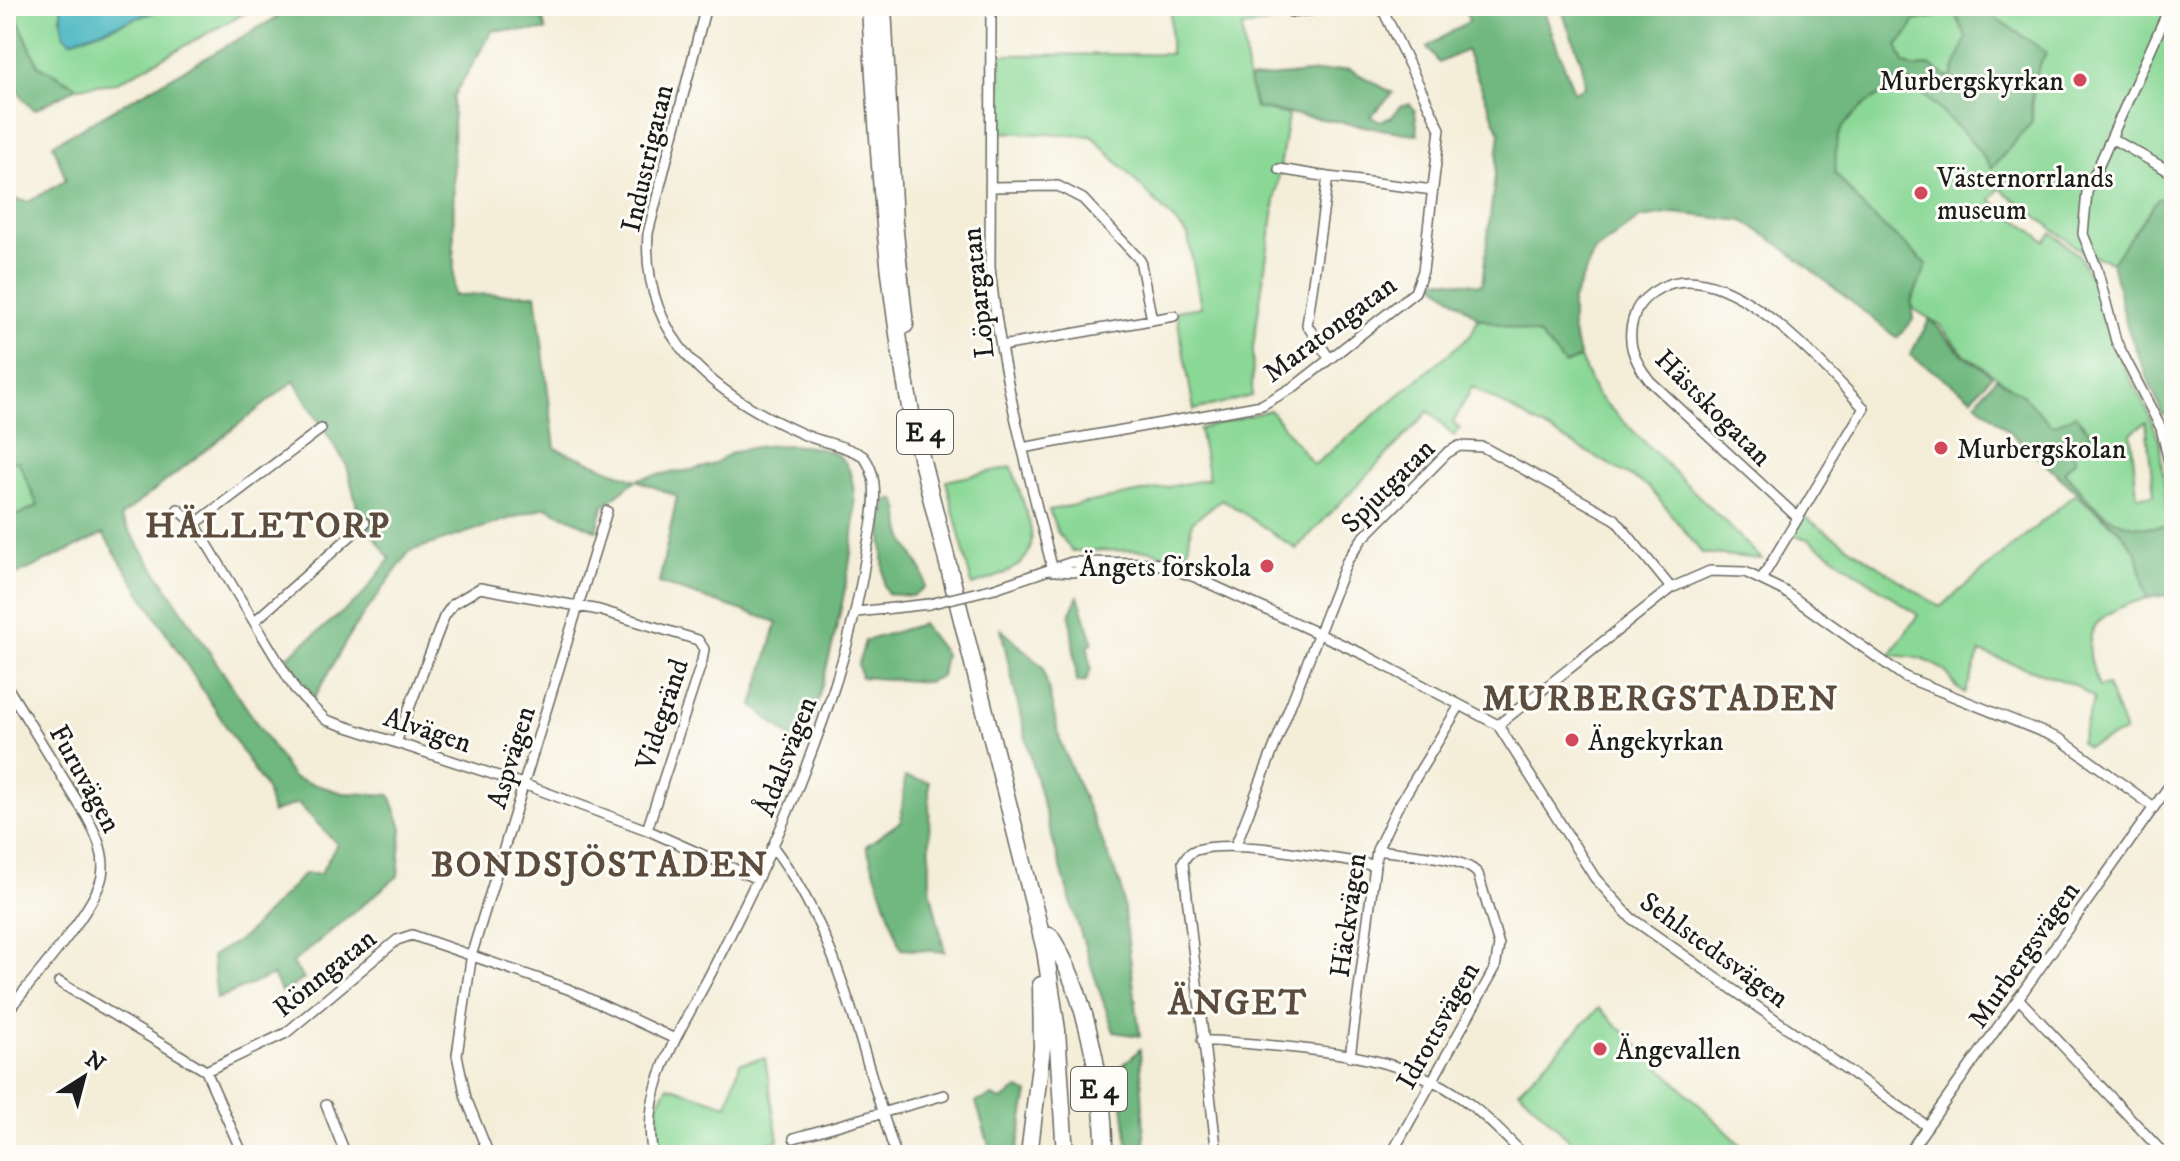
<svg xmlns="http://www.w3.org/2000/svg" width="2180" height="1161" font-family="'IM FELL DW Pica',serif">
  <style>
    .green { fill: #8ad896; stroke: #537a59; stroke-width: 2; fill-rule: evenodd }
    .forest { fill: #6fb87f; stroke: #466a4e; stroke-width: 2; fill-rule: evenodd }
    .water { fill: #48b6c1; stroke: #32696e; stroke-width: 2 }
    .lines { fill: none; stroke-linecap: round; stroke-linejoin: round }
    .street-casing { stroke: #68665e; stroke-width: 12 }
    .highway-casing { stroke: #68665e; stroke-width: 19 }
    .street { stroke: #fff; stroke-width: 9 }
    .highway { stroke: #fff; stroke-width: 16 }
    .street-bridge-casing { stroke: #68665e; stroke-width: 12; stroke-linecap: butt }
    .street-bridge { stroke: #fff; stroke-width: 9 }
    .poi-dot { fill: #d1495b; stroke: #fdfcf7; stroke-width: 3 }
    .labels { text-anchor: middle; stroke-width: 6; stroke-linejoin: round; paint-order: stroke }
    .shield { fill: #fdfcf7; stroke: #605f5e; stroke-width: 2 }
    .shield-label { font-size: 26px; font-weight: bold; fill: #1c1c1c }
    .poi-label { font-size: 28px; fill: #1c1c1c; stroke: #fdfcf7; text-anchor: start }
    .street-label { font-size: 28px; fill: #1c1c1c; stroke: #fdfcf7 }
    .district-label { font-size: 36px; font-weight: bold; letter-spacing: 2px; fill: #5b4c3d; stroke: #fdfcf7 }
  </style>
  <rect width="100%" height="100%" fill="#fdfcf7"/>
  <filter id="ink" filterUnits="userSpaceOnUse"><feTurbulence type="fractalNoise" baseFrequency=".0125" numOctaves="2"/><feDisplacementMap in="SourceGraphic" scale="16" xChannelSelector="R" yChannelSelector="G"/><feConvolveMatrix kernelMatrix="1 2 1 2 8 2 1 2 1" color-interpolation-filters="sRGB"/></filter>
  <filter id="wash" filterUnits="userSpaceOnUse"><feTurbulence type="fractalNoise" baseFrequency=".006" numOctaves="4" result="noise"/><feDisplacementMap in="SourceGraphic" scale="32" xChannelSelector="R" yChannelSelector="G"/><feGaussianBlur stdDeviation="1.8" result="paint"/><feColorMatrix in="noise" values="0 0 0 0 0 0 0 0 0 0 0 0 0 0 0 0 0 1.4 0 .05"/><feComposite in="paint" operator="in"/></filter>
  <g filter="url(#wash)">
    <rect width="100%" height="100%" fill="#f4eed9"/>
    <path class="green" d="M12,6H61V20L85,37L171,6H258L116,83L78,87L38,65Z
      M1171,6H1285L1288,20L1242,27L1248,79L1255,108L1288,115L1253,347L1252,396L1194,410L1176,311L1201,307L1188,235L1092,136L1000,132L1001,55L1170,54Z
      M1987,6H2174V196L2158,200L2112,262L2084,253L2000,188L1991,200L2045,241L2052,233L2080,257L2095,285L2102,318L2121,362L2145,405L2159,439L2169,527C2109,531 2103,513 2063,472L2072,453L2091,433L2052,427L2022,395L1963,353L1940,325L1914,309L1911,303L1927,264L1868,213L1835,173C1836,163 1834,150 1837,140C1844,115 1886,86 1911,83L1969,138L1992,168L2032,122L2034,75L2046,53L1993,16ZM2146,422L2154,495L2137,496L2131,433Z
      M1945,10L1955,13L1966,37L1951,79L1929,65L1914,68L1904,63L1897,45L1910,31L1914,21L1937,16Z
      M1478,318L1539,335L1565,364L1580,358L1596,394L1762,559L1702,553L1649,487L1472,387L1453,423L1460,428L1454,436L1429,411L1296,549L1222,499L1192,522L1186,562L1149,550L1072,551L1058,533L1049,510L1209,479L1199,429L1270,410L1314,465L1471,335Z
      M18,460L38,506L6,520V465Z
      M1012,467C1032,536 1057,561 972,585L946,481Z
      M2075,494L2119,530L2137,553L2147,598C2093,614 2077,630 2099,687L2107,685L2125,732L2087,747L2080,742L2094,699L2075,685L1980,652L1965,693C1954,689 1953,678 1944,671C1927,658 1909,655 1889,656L1918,615L1808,539L1789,535L1797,520L1798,506L1806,518L1940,607Z
      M1599,1008L1744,1148L1737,1155H1585L1519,1090Z
      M765,1058L778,1140L726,1155H658V1103L668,1086L727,1105L740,1063Z"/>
    <path class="forest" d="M6,6H12L38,65L78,87L34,110C2,82 6,45 6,6Z
      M297,6H539L546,31L493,30L453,97L454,295L536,294L555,448L636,480C660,471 685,474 708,466C718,463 725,455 735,452C759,443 821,441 841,458C882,494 818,698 804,749L753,706L777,622L659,583L677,496L636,480L603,506L597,531L546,507L410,551L352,631L314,698L287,657L360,598L390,559L359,515L347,466L294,381L120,517L293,778L343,793L390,795L402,828L398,876L292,963L304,979L282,993L273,975L217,999L212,956L244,937L304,874H320L337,844L298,803L272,813L266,789L103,534L6,580V520L38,506L18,461L6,465V197L28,202L66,180L53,144Z
      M1463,6H1542L1574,92L1585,87L1582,63L1560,6H1987L1993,16L2046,52C2033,77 2030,95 2032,122L1992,168L1969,138L1911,83C1886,86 1844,115 1837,140C1835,150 1836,163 1835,173L1868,213L1927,264L1911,302L1913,320L1897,338L1780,245L1743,221L1674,213L1640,218L1594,252L1572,302V329L1580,358L1565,365L1539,335L1478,318L1428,278L1482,285L1500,133L1466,50L1439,63L1427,47L1469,21ZM1945,10L1955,13L1966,37L1951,79L1929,65L1914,68L1904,63L1897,45L1910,31L1914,21L1937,17Z
      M1349,69L1393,93L1371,116L1380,121L1392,117L1400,106L1410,104L1415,111L1418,135L1256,108L1248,79Z
      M2174,196V405L2163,416L2127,327L2112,262L2158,199Z
      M1930,319L1962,354L1992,375L1972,398L1910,355Z
      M1996,378L2022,394L2052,426L2075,415L2091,433L2072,452L2076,459L2064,472C2102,513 2110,531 2169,527L2174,594L2147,598L2137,553L2119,530L1976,402Z
      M887,500H896C902,511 899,521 902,532C907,553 926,565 925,587L912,596L888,594L884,586L882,527Z
      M1078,596L1093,641L1088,647L1091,669L1086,681L1077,682L1070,613Z
      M922,624L945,654L941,676L927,682L861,677L858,665L865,641Z
      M1001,629L1043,667L1061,744L1121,886L1140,1036L1114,1032C1067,901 1030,765 1001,629Z
      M905,777L929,782L930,889L945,952L901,949L866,846L901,821Z
      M1140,1049L1145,1155H1129L1119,1069Z
      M1018,1089L1028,1093L1016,1155H992L976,1102L992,1096L1001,1100Z"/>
    <path class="water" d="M61,6H171L71,41L63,33Z"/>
  </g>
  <g filter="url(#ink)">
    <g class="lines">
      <g class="street-casing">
        <path id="street" d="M991,6L990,267C1000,370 1028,471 1053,571
          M1290,6L1291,12L1367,6
          M2170,6L2087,192L2083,234L2097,269L2116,341L2161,428L2171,470L2174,515
          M2111,138L2169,171L2174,165
          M1279,169L1328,177
          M991,187L1058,186L1083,199L1140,260L1152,320
          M1002,346L1174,316
          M1329,358L1307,325L1328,177L1433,190
          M1022,448L1262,405L1295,386L1415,292L1423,271L1440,129L1381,6
          M178,509L195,524L296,691L326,720L526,785L647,830L757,879
          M195,524L321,429
          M1056,571L1075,572L1096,565
          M1762,578L1864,408C1823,366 1726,252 1660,288C1650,293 1638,303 1635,314C1625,340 1633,360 1650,381L1797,517
          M995,588L1072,562L1154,563L1195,577L1365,655L1498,725L1595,878L1631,918L1927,1126
          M857,612L929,604
          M256,620L365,523
          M6,685L87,817C97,836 106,855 102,876C96,909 29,984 6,1013
          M1498,725L1671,588L1710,571L1745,572L1784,591L1905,677L2060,739L2154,807
          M397,740L444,617L453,604L480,588L599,610L698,640L704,649L702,661L647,830
          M773,847C842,938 860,1050 896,1155
          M1235,847L1347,561L1362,539L1447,453L1459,446L1483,447L1615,519L1671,588
          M1377,850C1402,854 1463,855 1478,874L1499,945L1495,968L1391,1155
          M59,982L206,1071L286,1033L397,940L412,935L568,989L675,1039
          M2018,998L2165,1155
          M1202,1040C1274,1046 1367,1049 1433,1081C1469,1098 1496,1127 1524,1155
          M1350,1057L1377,850L1396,810L1460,705
          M206,1071L243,1155
          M326,1105L346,1155
          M794,1138L944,1095
          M489,1155L466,1098L457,1055L472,953L607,511
          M653,1155C638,1085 687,1022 716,963C742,911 769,858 791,804C825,721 854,638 867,549C872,521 883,479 863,456C845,445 824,443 805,435C715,396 641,339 648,233L706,6
          M1217,1155L1183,862C1186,856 1189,852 1196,850C1237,838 1328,859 1374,865
          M1907,1155L2174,779"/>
      </g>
      <g class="highway-casing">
        <path id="highway" d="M870,6C878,151 886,294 916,437L1045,950L1057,1030L1065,1155
          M883,6L894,223L905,325
          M1050,936C1086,991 1105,1089 1104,1155
          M1029,1155L1042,1048L1041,985"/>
      </g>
      <use href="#street" class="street"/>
      <use href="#highway" class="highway"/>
      <g class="street-bridge-casing">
        <path id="street-bridge" d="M929,604L995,588"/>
      </g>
      <use href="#street-bridge" class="street-bridge"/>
    </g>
  </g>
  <g class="poi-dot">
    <circle cx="2080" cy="80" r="8"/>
    <circle cx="1921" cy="193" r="8"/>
    <circle cx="1941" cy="448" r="8"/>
    <circle cx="1267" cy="566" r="8"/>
    <circle cx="1572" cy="740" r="8"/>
    <circle cx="1600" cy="1049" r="8"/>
  </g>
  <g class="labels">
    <g class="shield">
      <rect x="897" y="410" width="56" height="44" rx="6"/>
      <rect x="1071" y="1067" width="56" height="44" rx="6"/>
    </g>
    <g class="shield-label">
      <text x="925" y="441">E 4</text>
      <text x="1099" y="1098">E 4</text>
    </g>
    <g class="poi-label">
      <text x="2064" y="90" text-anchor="end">Murbergskyrkan</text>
      <text x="1937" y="187">Västernorrlands<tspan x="1937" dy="32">museum</tspan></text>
      <text x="1957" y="458">Murbergskolan</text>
      <text x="1251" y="576" text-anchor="end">Ängets förskola</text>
      <text x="1588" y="750">Ängekyrkan</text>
      <text x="1616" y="1059">Ängevallen</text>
    </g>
    <g class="street-label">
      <text transform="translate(646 158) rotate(-77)" y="10">Industrigatan</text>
      <text transform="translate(977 293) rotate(-96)" y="10">Löpargatan</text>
      <text transform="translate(1329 328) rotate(-37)" y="10">Maratongatan</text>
      <text transform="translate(1714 407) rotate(45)" y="10">Hästskogatan</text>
      <text transform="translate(1387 485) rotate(-45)" y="10">Spjutgatan</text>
      <text transform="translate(661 714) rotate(-72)" y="10">Videgränd</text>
      <text transform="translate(428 729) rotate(18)" y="10">Alvägen</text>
      <text transform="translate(785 756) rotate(-69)" y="10">Ådalsvägen</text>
      <text transform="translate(510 757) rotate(-73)" y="10">Aspvägen</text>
      <text transform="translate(86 778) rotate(61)" y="10">Furuvägen</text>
      <text transform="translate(1347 915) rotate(-82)" y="10">Häckvägen</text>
      <text transform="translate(1715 949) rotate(36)" y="10">Sehlstedtsvägen</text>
      <text transform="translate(2023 954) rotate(-55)" y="10">Murbergsvägen</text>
      <text transform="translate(324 972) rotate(-39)" y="10">Rönngatan</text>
      <text transform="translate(1437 1025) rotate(-61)" y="10">Idrottsvägen</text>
    </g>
    <g class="district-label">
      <text x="268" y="537">HÄLLETORP</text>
      <text x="1661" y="710">MURBERGSTADEN</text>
      <text x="600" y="876">BONDSJÖSTADEN</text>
      <text x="1238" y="1014">ÄNGET</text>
    </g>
  </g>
  <rect width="2180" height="1161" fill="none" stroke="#fdfcf7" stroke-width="32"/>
  <g transform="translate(84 1077) rotate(36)" stroke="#fdfcf7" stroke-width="6" paint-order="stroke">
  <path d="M0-6L14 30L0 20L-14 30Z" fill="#1c1c1c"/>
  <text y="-12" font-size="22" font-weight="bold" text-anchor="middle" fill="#1c1c1c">N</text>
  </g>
</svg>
